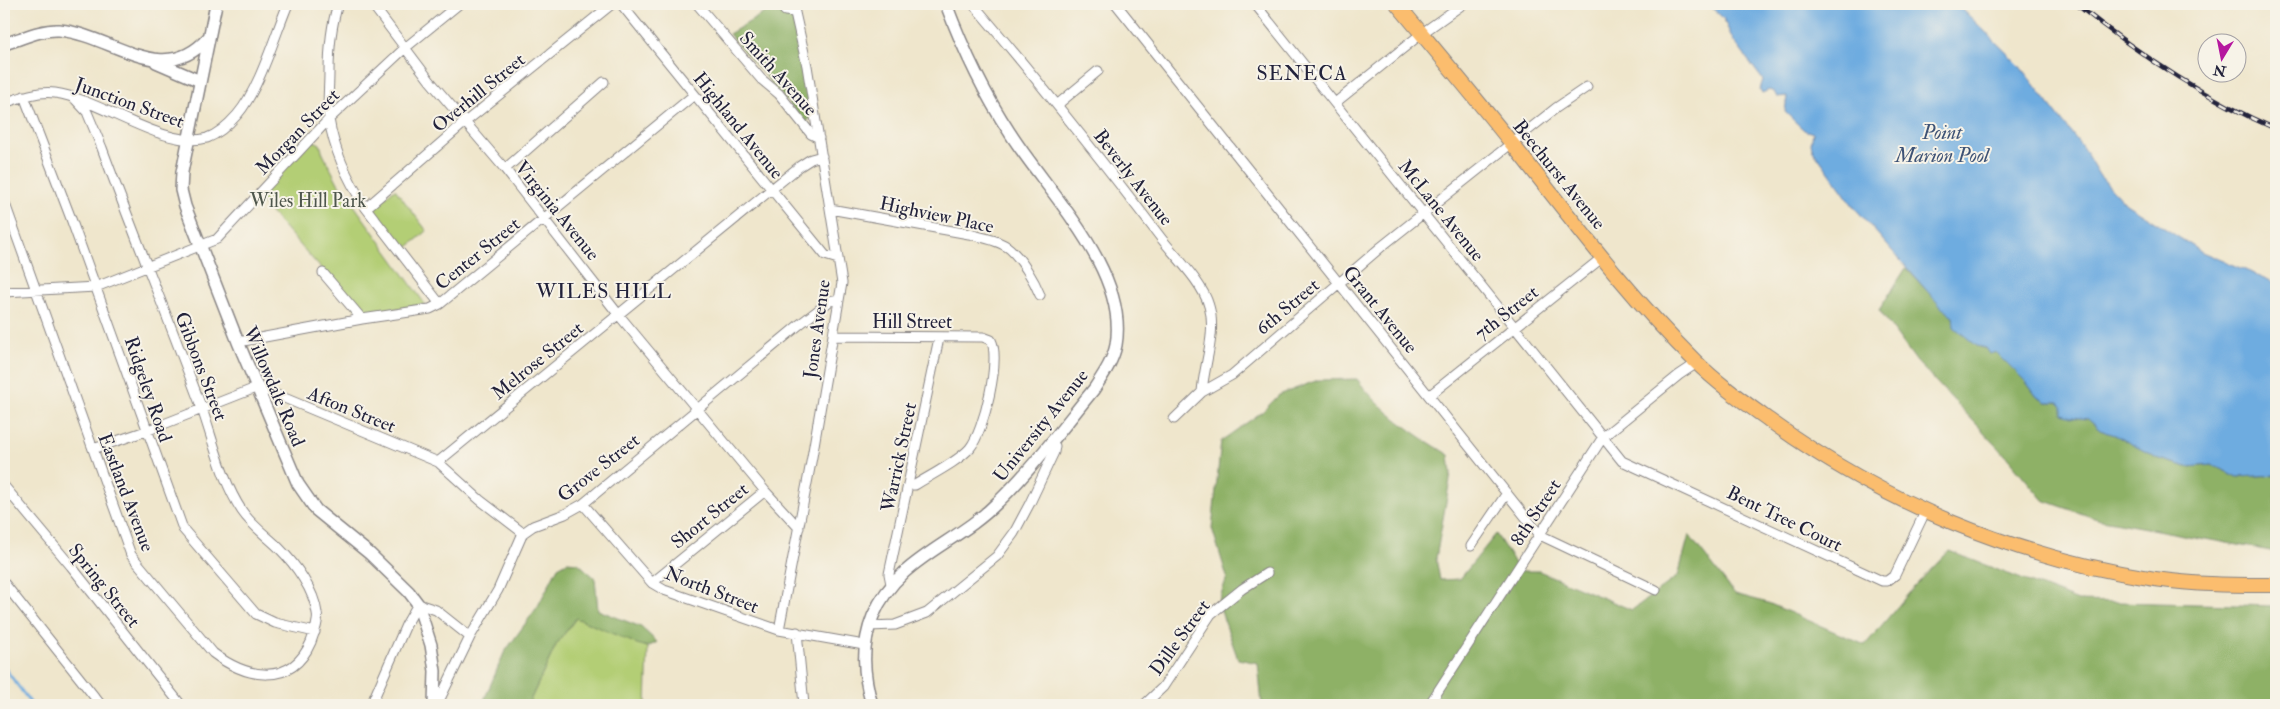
<svg xmlns="http://www.w3.org/2000/svg" width="2280" height="709" font-family="'IM FELL Double Pica',serif">
  <style>
    .green { fill: #b3ce74; stroke: #6a7858 }
    .forest { fill: #8eb166; stroke: #586a50 }
    .water { fill: #6eace0; stroke: #48678e }
    .lines { fill: none; stroke-linecap: round; stroke-linejoin: round }
    .stream { stroke: #6eace0; stroke-width: 2.5 }
    .minor-casing { stroke: #888484; stroke-width: 11 }
    .tertiary-casing { stroke: #888484; stroke-width: 14 }
    .primary-casing { stroke: #888484; stroke-width: 16 }
    .minor { stroke: #fff; stroke-width: 9 }
    .tertiary { stroke: #fff; stroke-width: 11 }
    .primary { stroke: #fbbd6e; stroke-width: 14 }
    .rail-casing { stroke: #22223b; stroke-width: 4.5 }
    .rail { stroke: #f7f3e8; stroke-width: 2.5; stroke-dasharray: 8; stroke-linecap: butt }
    .labels { text-anchor: middle; stroke-width: 4; stroke-linejoin: round; paint-order: stroke }
    .street-label { font-size: 19px; fill: #22223b; stroke: #f7f3e8 }
    .park-label { font-size: 19px; fill: #4e564c; stroke: #f7f3e8 }
    .neighbourhood-label { font-size: 20px; letter-spacing: 1px; fill: #22223b; stroke: #f7f3e8 }
    .water-label { font-size: 20px; font-style: italic; fill: #3d5275; stroke: #f7f3e8 }
  </style>
  <rect width="100%" height="100%" fill="#f7f3e8"/>
  <filter id="ink" filterUnits="userSpaceOnUse"><feTurbulence type="fractalNoise" baseFrequency=".02" numOctaves="2"/><feDisplacementMap in="SourceGraphic" scale="10" xChannelSelector="R" yChannelSelector="G"/><feConvolveMatrix kernelMatrix="1 2 1 2 8 2 1 2 1" color-interpolation-filters="sRGB"/></filter>
  <filter id="wash" filterUnits="userSpaceOnUse"><feTurbulence type="fractalNoise" baseFrequency=".0096" numOctaves="4" result="noise"/><feDisplacementMap in="SourceGraphic" scale="20" xChannelSelector="R" yChannelSelector="G"/><feGaussianBlur stdDeviation="1.12" result="paint"/><feColorMatrix in="noise" values="0 0 0 0 0 0 0 0 0 0 0 0 0 0 0 0 0 1.4 0 .05"/><feComposite in="paint" operator="in"/></filter>
  <g filter="url(#wash)">
    <rect width="100%" height="100%" fill="#efe6cc"/>
    <path class="green" d="M312,140L320,144L323,154L338,183L425,304L362,314L257,197Z
      M395,189L427,231L403,251L371,209Z
      M576,618L648,647L646,705H528L556,645Z"/>
    <path class="forest" d="M776,6L792,15L802,57L812,115L806,123L729,34Z
      M1906,268L1942,307L1953,316L1955,327L1977,346L1996,352L2026,382L2037,397L2046,402H2059L2071,417L2088,419L2100,430L2115,435L2159,459L2187,467L2212,465L2238,477L2276,475V552L2097,519L2043,500L2000,449L1917,362L1879,310Z
      M1357,379C1380,411 1416,435 1449,455L1451,474L1436,558L1440,580L1460,579L1496,534L1520,571H1539L1632,610L1678,576L1689,535L1735,594L1768,603L1865,645L1915,586L1949,551L2078,601L2276,606V705H1262L1258,663L1238,659L1218,603L1227,577L1212,528L1221,441L1262,412L1279,395L1318,380Z
      M567,562L578,563L595,578L598,610L641,627L657,642L648,647L637,644L576,618L556,645L528,705H482L504,653L538,606L558,567Z"/>
    <path class="water" d="M1708,4H1957L2018,64L2083,148L2099,175L2126,204L2202,252L2276,283V475L2238,477L2212,465L2187,467L2159,459L2115,435L2100,430L2088,419L2071,417L2062,414V407L2059,402H2046L2037,397L2026,382L1996,352L1990,354L1986,348L1977,346L1954,327L1953,316L1942,308L1854,207L1813,150L1811,144L1813,133L1804,130L1785,112L1787,96L1777,97L1774,92L1769,90L1762,93L1760,89L1763,80L1733,40L1723,18Z"/>
    <g class="lines">
      <path class="stream" d="M4,667L32,705"/>
    </g>
  </g>
  <g filter="url(#ink)">
    <g class="lines">
      <g class="minor-casing">
        <path id="minor" d="M338,4C331,26 329,49 329,73C329,88 327,104 329,119C334,151 349,182 366,208L440,304
          M372,4L430,81L505,169L618,314L765,491L799,528
          M621,4L825,255L838,259
          M697,4L761,79L779,94L811,134L819,138
          M779,4L785,11L794,12
          M973,4C1038,80 1100,158 1161,238C1175,256 1203,283 1209,306C1217,333 1204,364 1202,392
          M1116,4L1540,535L1656,590
          M1255,4L1622,461L1882,581H1887L1895,575L1926,510
          M24,96L70,216L183,529L256,614L275,623L315,632
          M4,103C21,97 37,91 55,93C100,99 165,150 207,138C218,134 230,123 237,115C259,90 275,35 288,4
          M1335,103L1421,34L1463,4
          M1057,105L1098,71
          M505,169L604,82
          M4,201L131,555L213,653C246,678 291,688 311,642C314,633 319,622 317,613C314,590 296,565 279,548C267,536 252,526 242,511C222,481 214,443 202,409C170,322 134,235 102,148L87,112L74,98
          M366,208L464,123L612,4
          M830,209L969,234C981,237 1000,240 1010,249C1022,260 1034,280 1040,295
          M323,273L362,319
          M4,292L96,287L217,239L329,119L405,48L459,4
          M833,336L983,337L991,340C1001,359 984,431 970,448C959,461 931,475 915,485H909
          M238,342L362,319L430,309L440,304L694,95
          M1430,395L1603,257
          M1174,419L1202,392L1232,375L1381,247L1556,108L1587,87
          M93,449L146,431L258,387L438,462L480,500L523,533
          M438,462L800,166L811,159L822,156
          M4,486L71,566L181,705
          M583,504L652,583L664,590L779,630L864,645
          M1471,546L1507,493
          M4,583L101,705
          M652,583L765,491
          M891,584L889,574L892,560L939,338
          M869,626L895,625L927,613L997,556L1014,533L1030,503L1054,452L1055,446L1050,442
          M779,630L812,457L842,283L807,66L793,4
          M797,632L804,705
          M371,705L406,625L418,604L436,610L470,637
          M437,705L470,637L498,590L523,533L533,526L565,514L583,504L800,324L830,301L839,299
          M1144,705L1163,687L1211,614L1242,589L1267,573
          M1429,705L1603,437L1679,375L1697,363"/>
      </g>
      <g class="tertiary-casing">
        <path id="tertiary" d="M216,4L182,172L181,190L185,206L238,342L298,484L316,510L370,554L409,592L418,604L431,645L435,671L434,705
          M4,44C21,39 41,29 59,30C112,35 163,89 208,38
          M156,62L200,81
          M872,705C863,674 861,646 873,616C898,557 956,545 998,502C1033,468 1063,427 1094,389C1103,375 1113,361 1116,345C1129,270 1047,192 1010,133C983,92 963,49 946,4"/>
      </g>
      <g class="primary-casing">
        <path id="primary" d="M1397,4C1436,51 1475,97 1513,145C1572,219 1628,295 1695,361C1717,383 1744,402 1769,420C1882,502 2016,558 2155,579C2195,585 2236,585 2276,585"/>
      </g>
      <use href="#minor" class="minor"/>
      <use href="#tertiary" class="tertiary"/>
      <use href="#primary" class="primary"/>
      <g class="rail-casing">
        <path id="rail" d="M2076,4C2137,53 2204,98 2276,129"/>
      </g>
      <use href="#rail" class="rail"/>
    </g>
  </g>
  <g class="labels">
    <g class="street-label">
      <text transform="translate(779 73) rotate(48)" y="7">Smith Avenue</text>
      <text transform="translate(478 92) rotate(-39)" y="7">Overhill Street</text>
      <text transform="translate(130 102) rotate(20)" y="7">Junction Street</text>
      <text transform="translate(739 125) rotate(51)" y="7">Highland Avenue</text>
      <text transform="translate(297 131) rotate(-46)" y="7">Morgan Street</text>
      <text transform="translate(1560 174) rotate(51)" y="7">Beechurst Avenue</text>
      <text transform="translate(1134 177) rotate(52)" y="7">Beverly Avenue</text>
      <text transform="translate(558 210) rotate(51)" y="7">Virginia Avenue</text>
      <text transform="translate(1442 210) rotate(51)" y="7">McLane Avenue</text>
      <text transform="translate(937 214) rotate(12)" y="7">Highview Place</text>
      <text transform="translate(477 253) rotate(-39)" y="7">Center Street</text>
      <text transform="translate(1287 306) rotate(-40)" y="7">6th Street</text>
      <text transform="translate(1381 309) rotate(51)" y="7">Grant Avenue</text>
      <text transform="translate(1506 312) rotate(-38)" y="7">7th Street</text>
      <text x="912" y="328">Hill Street</text>
      <text transform="translate(816 329) rotate(-82)" y="7">Jones Avenue</text>
      <text transform="translate(537 360) rotate(-39)" y="7">Melrose Street</text>
      <text transform="translate(202 366) rotate(69)" y="7">Gibbons Street</text>
      <text transform="translate(275 386) rotate(67)" y="7">Willowdale Road</text>
      <text transform="translate(149 389) rotate(71)" y="7">Ridgeley Road</text>
      <text transform="translate(352 409) rotate(22)" y="7">Afton Street</text>
      <text transform="translate(1040 425) rotate(-51)" y="7">University Avenue</text>
      <text transform="translate(898 457) rotate(-78)" y="7">Warrick Street</text>
      <text transform="translate(598 467) rotate(-38)" y="7">Grove Street</text>
      <text transform="translate(127 492) rotate(69)" y="7">Eastland Avenue</text>
      <text transform="translate(1535 512) rotate(-57)" y="7">8th Street</text>
      <text transform="translate(709 515) rotate(-39)" y="7">Short Street</text>
      <text transform="translate(1785 518) rotate(26)" y="7">Bent Tree Court</text>
      <text transform="translate(105 585) rotate(51)" y="7">Spring Street</text>
      <text transform="translate(712 589) rotate(21)" y="7">North Street</text>
      <text transform="translate(1179 637) rotate(-54)" y="7">Dille Street</text>
    </g>
    <g class="park-label">
      <text x="308" y="207">Wiles Hill Park</text>
    </g>
    <g class="neighbourhood-label">
      <text x="1302" y="80">SENECA</text>
      <text x="604" y="298">WILES HILL</text>
    </g>
    <g class="water-label">
      <text x="1942" y="139">Point<tspan x="1942" dy="23">Marion Pool</tspan></text>
    </g>
  </g>
  <rect width="2280" height="709" fill="none" stroke="#f7f3e8" stroke-width="20"/>
  <g transform="translate(2222 58) rotate(190)"><circle r="24" fill="#f7f3e8" stroke="#a29fa3"/>
  <path d="M0-4L9 19L0 12L-9 19Z" fill="#b5179e"/>
  <text y="-8" font-size="14" font-weight="bold" text-anchor="middle" fill="#22223b">N</text>
  </g>
</svg>
